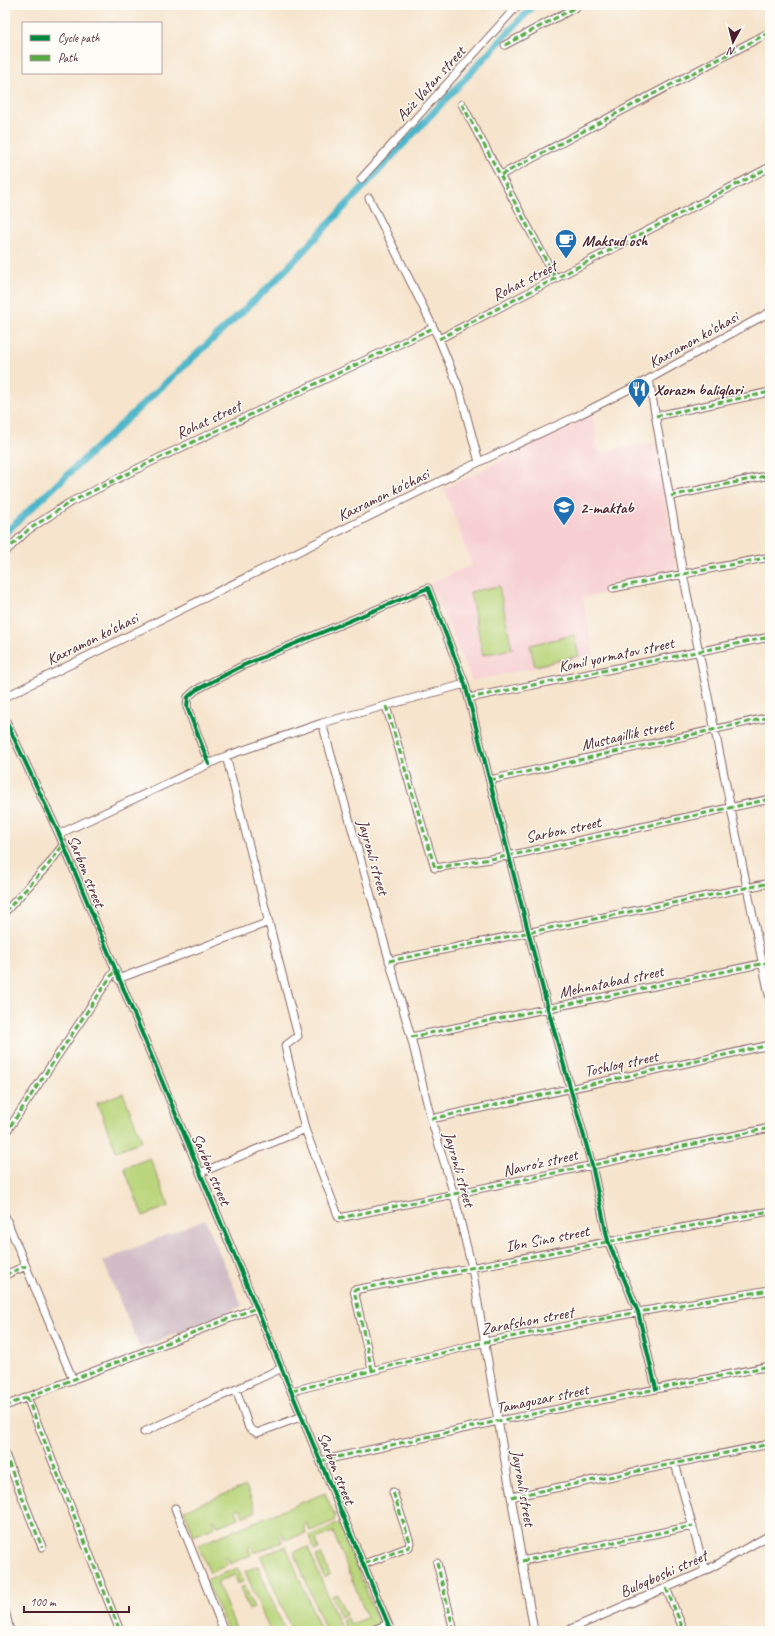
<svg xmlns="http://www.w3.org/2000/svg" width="775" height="1636" font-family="Caveat,sans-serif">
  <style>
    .built { fill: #f7cfd2 }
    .industrial { fill: #d2bdc6 }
    .green { fill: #bad57b; stroke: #827a53 }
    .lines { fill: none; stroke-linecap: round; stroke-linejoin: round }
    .canal { stroke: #4bb5c9; stroke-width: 7 }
    .minor-casing { stroke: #866463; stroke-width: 9 }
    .minor { stroke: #fff; stroke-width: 7 }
    .quiet { stroke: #57aa44; stroke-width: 3; stroke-dasharray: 6 3; stroke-linecap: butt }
    .cycleway-casing { stroke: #fdfcf7; stroke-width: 6 }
    .cycleway { stroke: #00873e; stroke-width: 4 }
    .labels { text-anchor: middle; stroke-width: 3; stroke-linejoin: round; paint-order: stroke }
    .street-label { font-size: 16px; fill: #4a1f2b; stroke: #fdfcf7 }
    .poi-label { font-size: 16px; font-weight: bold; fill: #4a1f2b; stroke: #fdfcf7; text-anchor: start }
  </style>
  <rect width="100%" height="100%" fill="#fdfcf7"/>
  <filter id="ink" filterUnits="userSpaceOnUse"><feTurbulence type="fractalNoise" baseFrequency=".025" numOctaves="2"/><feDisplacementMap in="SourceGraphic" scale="8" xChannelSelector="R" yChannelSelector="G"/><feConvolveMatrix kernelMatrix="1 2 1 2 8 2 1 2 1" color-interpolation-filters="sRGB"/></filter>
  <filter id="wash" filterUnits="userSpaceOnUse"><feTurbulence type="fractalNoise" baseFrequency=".012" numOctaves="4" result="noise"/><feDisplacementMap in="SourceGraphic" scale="16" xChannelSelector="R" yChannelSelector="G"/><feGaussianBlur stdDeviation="0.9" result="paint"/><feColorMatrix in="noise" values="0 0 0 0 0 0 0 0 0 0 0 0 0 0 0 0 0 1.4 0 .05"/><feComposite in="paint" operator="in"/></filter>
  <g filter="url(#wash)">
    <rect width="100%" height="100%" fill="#f6e4cc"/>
    <path class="built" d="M592,415L599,452L655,443L677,570L609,583L612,591L583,598L594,655L472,681L430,583L472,565L444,489Z"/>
    <path class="industrial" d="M205,1219L242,1306L140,1348L103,1261Z"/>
    <path class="green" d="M499,586L512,649L483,655L470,592Z
      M574,635L579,656L535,666L530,645Z
      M123,1093L142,1141L116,1151L97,1103Z
      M150,1158L169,1206L143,1216L124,1168Z
      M246,1486L256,1511L243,1517L240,1508L236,1510L239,1518L218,1526L214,1519L212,1520L215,1527L194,1536L184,1510Z
      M325,1493L335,1516L334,1521L310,1531L307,1523L304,1525L306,1533L285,1540L282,1533L280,1535L282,1542L254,1553L251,1546L248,1547L251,1555L230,1564L227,1556L225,1557L227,1565L210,1573L198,1545Z
      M340,1523L379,1624L360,1631H346L342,1620L347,1618L350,1625L367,1617L333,1532L316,1539L319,1549L314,1550L309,1536Z
      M286,1546L321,1631H292L261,1556Z
      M308,1547L342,1631H326L294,1552Z
      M321,1554L330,1575L324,1577L316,1556Z
      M258,1566L285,1631H270L245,1571Z
      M238,1568L243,1582L238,1584L235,1575L217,1582L237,1631H228L206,1580Z
      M245,1586L254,1608L249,1610L240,1588Z
      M337,1594L346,1615L341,1617L332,1596Z"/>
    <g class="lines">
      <path class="canal" d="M5,533L275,281L534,5"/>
    </g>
  </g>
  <g filter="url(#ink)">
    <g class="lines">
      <g class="minor-casing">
        <path id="minor" d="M505,45L580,5
          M462,104L556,279
          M501,175L770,32
          M361,179L518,5
          M369,198L439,339L459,388L479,462
          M439,339L770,167
          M649,379L683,574L770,1000
          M656,416L770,392
          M671,496L770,475
          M5,552L28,530L69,503L155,460L433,328
          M613,588L770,557
          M5,697L479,462L577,416L649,379L770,312
          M469,698L770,637
          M386,706L435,868L508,856L770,799
          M5,719L59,834L391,1631
          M322,723L411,1037L431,1119L454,1195L472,1268L534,1631
          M226,756L298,1036L285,1046L305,1129L339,1218L770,1128
          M209,764L187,707L188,697L196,690L244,665L428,588L465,684L548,1009L592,1165L608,1241L638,1312L656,1389
          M490,780L770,717
          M59,834L226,756L322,723L465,684
          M5,912L49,864L63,845
          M389,961L770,883
          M118,979L269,922
          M411,1037L770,962
          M431,1119L770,1045
          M5,1134L115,970
          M200,1173L305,1129
          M5,1216L73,1380
          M5,1275L26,1266
          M372,1370L354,1290L770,1211
          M236,1389L249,1428L257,1433L303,1416
          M292,1391L485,1342L638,1312L770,1290
          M27,1397L120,1631
          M5,1406L256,1308
          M144,1432L282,1368
          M5,1454L42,1547
          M320,1461L498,1421L770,1366
          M675,1463L705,1571
          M511,1497L770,1444
          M175,1508L224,1631
          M522,1561L693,1526
          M437,1563L454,1631
          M364,1564L409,1547L410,1542L393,1492
          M666,1588L684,1631
          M5,1610L10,1631
          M371,1631L388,1624
          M566,1631L705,1571L770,1535"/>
      </g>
      <use href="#minor" class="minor"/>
      <path class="quiet" d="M505,45L580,5
        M462,104L556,279
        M501,175L770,32
        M439,339L770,167
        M656,416L770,392
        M671,496L770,475
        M5,552L28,530L69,503L155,460L433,328
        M613,588L770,557
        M469,698L770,637
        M386,706L435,868L508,856L770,799
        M490,780L770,717
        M5,912L49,864L63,845
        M389,961L770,883
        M411,1037L770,962
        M431,1119L770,1045
        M5,1134L115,970
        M339,1218L770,1128
        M5,1275L26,1266
        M372,1370L354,1290L770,1211
        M292,1391L485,1342L638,1312L770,1290
        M27,1397L120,1631
        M5,1406L256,1308
        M5,1454L42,1547
        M320,1461L498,1421L770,1366
        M511,1497L770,1444
        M522,1561L693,1526
        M437,1563L454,1631
        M364,1564L409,1547L410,1542L393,1492
        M666,1588L684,1631
        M5,1610L10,1631"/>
      <g class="cycleway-casing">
        <path id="cycleway" d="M5,719L59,834L391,1631
          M209,764L187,707L188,697L196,690L244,665L428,588L465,684L548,1009L592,1165L608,1241L638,1312L656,1389"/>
      </g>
      <use href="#cycleway" class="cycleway"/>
    </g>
  </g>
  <defs>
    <g id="cafe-pin" transform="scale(1.15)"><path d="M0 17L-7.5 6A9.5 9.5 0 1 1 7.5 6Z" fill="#1f6fb2" stroke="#fdfcf7"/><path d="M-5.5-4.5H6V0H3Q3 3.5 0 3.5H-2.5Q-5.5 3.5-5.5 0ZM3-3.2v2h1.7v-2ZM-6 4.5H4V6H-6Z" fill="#fff"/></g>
    <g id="restaurant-pin" transform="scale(1.15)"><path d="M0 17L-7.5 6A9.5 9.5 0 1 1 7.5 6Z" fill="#1f6fb2" stroke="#fdfcf7"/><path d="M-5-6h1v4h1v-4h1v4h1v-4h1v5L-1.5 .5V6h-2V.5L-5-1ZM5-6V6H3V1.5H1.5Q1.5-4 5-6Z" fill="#fff"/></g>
    <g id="school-pin" transform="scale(1.15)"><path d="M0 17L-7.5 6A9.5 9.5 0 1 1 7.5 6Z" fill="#1f6fb2" stroke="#fdfcf7"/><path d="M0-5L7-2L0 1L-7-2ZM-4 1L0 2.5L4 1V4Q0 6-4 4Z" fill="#fff"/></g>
  </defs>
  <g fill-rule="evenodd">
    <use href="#cafe-pin" x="566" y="240"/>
    <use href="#restaurant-pin" x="639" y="389"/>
    <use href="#school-pin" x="564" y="507"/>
  </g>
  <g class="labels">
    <g class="street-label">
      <text transform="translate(430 83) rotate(-48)" y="6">Aziz Vatan street</text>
      <text transform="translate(524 280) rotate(-27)" y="6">Rohat street</text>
      <text transform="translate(693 339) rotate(-29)" y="6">Kaxramon ko'chasi</text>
      <text transform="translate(208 419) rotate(-25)" y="6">Rohat street</text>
      <text transform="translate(383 494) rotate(-26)" y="6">Kaxramon ko'chasi</text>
      <text transform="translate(92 638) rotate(-26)" y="6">Kaxramon ko'chasi</text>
      <text transform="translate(616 654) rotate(-12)" y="6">Komil yormatov street</text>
      <text transform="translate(627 734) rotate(-13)" y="6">Mustaqillik street</text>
      <text transform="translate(563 829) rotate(-12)" y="6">Sarbon street</text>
      <text transform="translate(374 857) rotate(74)" y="6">Jayronli street</text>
      <text transform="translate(87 871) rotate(68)" y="6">Sarbon street</text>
      <text transform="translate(611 981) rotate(-12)" y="6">Mehnatаbаd street</text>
      <text transform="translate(621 1063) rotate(-12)" y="6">Toshloq street</text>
      <text transform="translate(540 1162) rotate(-13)" y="6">Navro'z street</text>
      <text transform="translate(212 1169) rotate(67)" y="6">Sarbon street</text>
      <text transform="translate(460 1169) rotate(74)" y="6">Jayronli street</text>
      <text transform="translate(547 1238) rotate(-11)" y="6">Ibn Sino street</text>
      <text transform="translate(527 1320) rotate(-11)" y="6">Zarafshon street</text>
      <text transform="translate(542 1398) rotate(-12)" y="6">Tamaguzar street</text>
      <text transform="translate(337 1468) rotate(68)" y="6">Sarbon street</text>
      <text transform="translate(524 1488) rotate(80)" y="6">Jayronli street</text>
      <text transform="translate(663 1573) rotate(-24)" y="6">Buloqboshi street</text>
    </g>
    <g class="poi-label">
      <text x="582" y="246">Maksud osh</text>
      <text x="654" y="395">Xorazm baliqlari</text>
      <text x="580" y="513">2-maktab</text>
    </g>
  </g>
  <rect width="775" height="1636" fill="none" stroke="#fdfcf7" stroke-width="20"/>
  <rect x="22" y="22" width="140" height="52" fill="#fdfcf7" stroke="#b5a4a5"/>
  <rect x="30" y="35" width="20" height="6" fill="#00873e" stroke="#b5a4a5"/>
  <text x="58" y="42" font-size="12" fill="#4a1f2b">Cycle path</text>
  <rect x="30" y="55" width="20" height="6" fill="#57aa44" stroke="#b5a4a5"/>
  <text x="58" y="62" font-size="12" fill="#4a1f2b">Path</text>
  <g transform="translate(733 42) rotate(187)" stroke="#fdfcf7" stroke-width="3" paint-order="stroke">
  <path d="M0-3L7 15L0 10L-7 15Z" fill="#4a1f2b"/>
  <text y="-6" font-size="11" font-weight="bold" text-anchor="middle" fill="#4a1f2b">N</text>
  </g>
  <path d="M24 1606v6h105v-6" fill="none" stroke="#4a1f2b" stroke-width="2"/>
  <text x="30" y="1606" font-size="12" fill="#4a1f2b" stroke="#fdfcf7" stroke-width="3" paint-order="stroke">100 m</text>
</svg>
